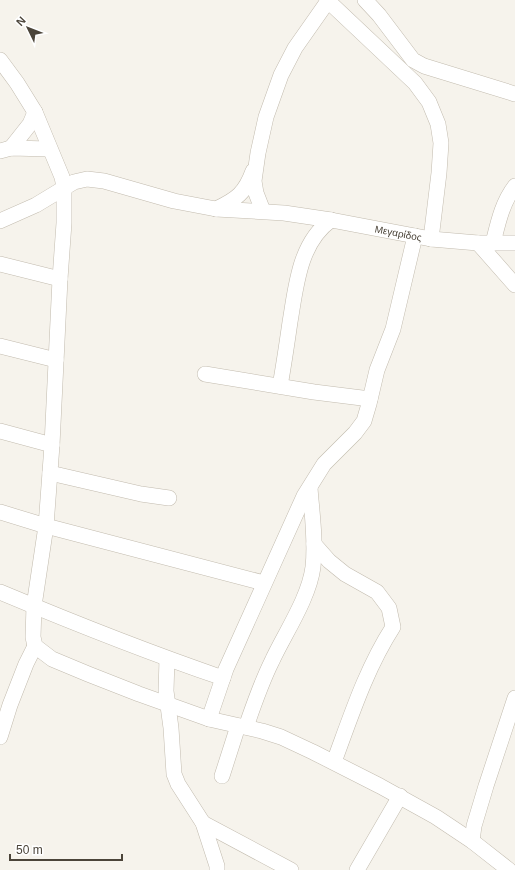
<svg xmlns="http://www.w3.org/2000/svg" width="515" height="870" font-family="Arial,sans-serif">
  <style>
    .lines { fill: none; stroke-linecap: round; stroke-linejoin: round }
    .minor-casing { stroke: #c2bbae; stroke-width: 16 }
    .minor { stroke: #fff; stroke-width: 15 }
    .labels { text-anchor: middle; stroke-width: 4; stroke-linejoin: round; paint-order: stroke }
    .street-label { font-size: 10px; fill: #4b4439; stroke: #fff }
  </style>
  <rect width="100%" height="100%" fill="#f6f3ec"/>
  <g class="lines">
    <g class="minor-casing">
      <g id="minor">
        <path d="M327,0L415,83L429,102L438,124L441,143L439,173L431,239"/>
        <path d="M365,0L379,15L413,60L424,66L515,94"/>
        <path d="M0,60L17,83L35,112L62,177L64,187V223L60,279L52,445L46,526L34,606L33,637L35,646L52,659L88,674L139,694L209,719L262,731L281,737L313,752L380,786L436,817L472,841L509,870"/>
        <path d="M11,148L30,124L35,112"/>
        <path d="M0,151L11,148L49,149"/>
        <path d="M216,209C237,199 245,193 253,171"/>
        <path d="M263,211L256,193L254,181L258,153L266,117L281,75L295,48L328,1"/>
        <path id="s1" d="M0,221L36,205L74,182L87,179L104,181L174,201L216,209L284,213L331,220L431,239L478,243H515"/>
        <path d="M478,243L515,285"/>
        <path d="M493,243C498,223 502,203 515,186"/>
        <path d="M0,264L60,279"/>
        <path d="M0,346L56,360"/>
        <path d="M205,374L314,392L370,399"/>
        <path d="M280,386C284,364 287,343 290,322C296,287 299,243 331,220"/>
        <path d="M0,431L52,445"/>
        <path d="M50,473L141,494L169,498"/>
        <path d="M0,512L46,526L264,583"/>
        <path d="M314,544L329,561L345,574L377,592L389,608L393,627C366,669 351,716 334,762"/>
        <path d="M0,592C74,623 147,652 223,678"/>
        <path d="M167,659L166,691L171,728L174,774L178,784L203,823L217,866V870"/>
        <path d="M209,719L226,669L304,496L324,464L355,433L364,421L369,404L377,370L393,329L415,236"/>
        <path d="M246,727C254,704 261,683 272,661C285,633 309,598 313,567C316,541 312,514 310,488"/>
        <path d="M0,737L10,705L26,664L35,646"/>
        <path d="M222,776L238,726"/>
        <path d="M203,823L291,870"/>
        <path d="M472,841L474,826L486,786L515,698"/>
        <path d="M357,870L400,796"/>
      </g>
    </g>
    <use href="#minor" class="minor"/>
  </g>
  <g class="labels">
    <g class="street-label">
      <text dy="4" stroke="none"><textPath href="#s1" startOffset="414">Μεγαρίδος</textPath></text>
    </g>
  </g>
  <g transform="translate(28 28) rotate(313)" stroke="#ffffff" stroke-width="3" paint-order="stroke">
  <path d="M0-3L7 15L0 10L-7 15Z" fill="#4b4439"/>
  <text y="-6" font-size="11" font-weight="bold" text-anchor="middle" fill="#4b4439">N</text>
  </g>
  <path d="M10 854v6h112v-6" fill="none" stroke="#4b4439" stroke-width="2"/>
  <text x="16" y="854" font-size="12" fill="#4b4439" stroke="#ffffff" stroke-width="3" paint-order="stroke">50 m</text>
</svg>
